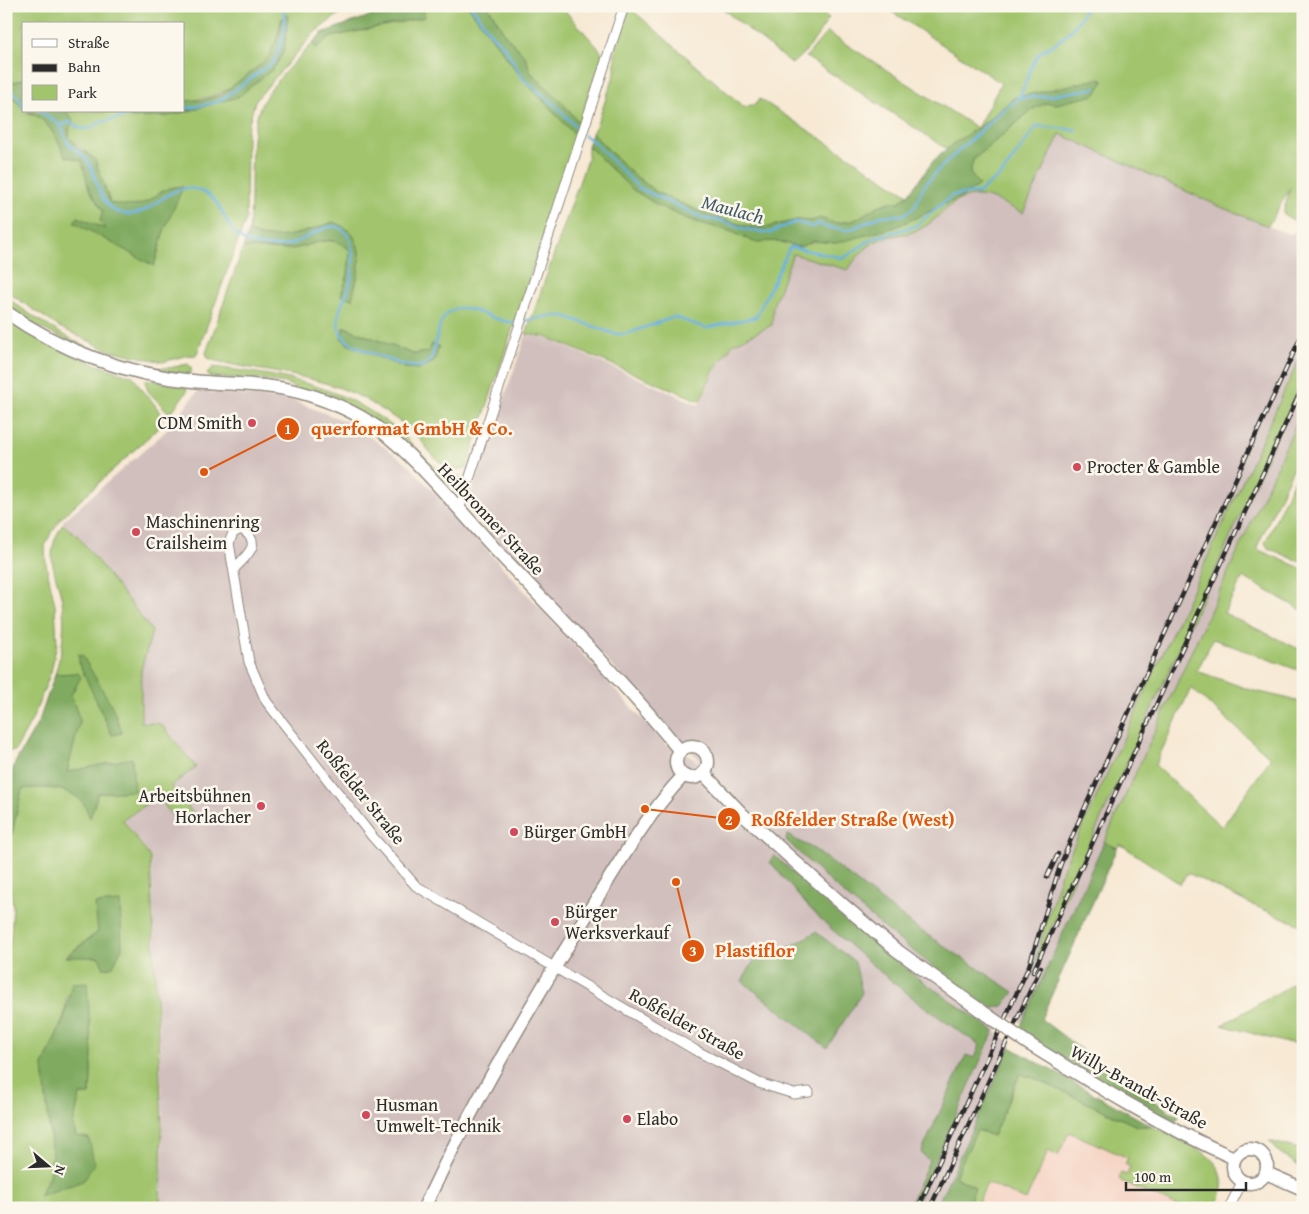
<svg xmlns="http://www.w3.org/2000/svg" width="1309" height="1214" font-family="'Gentium Book Plus',serif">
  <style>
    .built { fill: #f5d2c2 }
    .industrial { fill: #d1bfbd }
    .green { fill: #a1c46d; stroke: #66784c; fill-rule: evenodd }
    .forest { fill: #80aa60; stroke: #566a46 }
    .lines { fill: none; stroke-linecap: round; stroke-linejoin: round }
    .stream { stroke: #68b1e0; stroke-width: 2.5 }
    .street-casing { stroke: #918a80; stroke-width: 11 }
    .secondary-casing { stroke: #918a80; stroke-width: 15 }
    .street { stroke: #fff; stroke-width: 9 }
    .secondary { stroke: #fff; stroke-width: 12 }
    .rail-casing { stroke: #2b2b2b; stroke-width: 4.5 }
    .rail { stroke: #fbf7ec; stroke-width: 2.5; stroke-dasharray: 8; stroke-linecap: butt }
    .secondary-bridge-casing { stroke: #918a80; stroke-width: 15; stroke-linecap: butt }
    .secondary-bridge { stroke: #fff; stroke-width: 12 }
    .poi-dot { fill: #d1495b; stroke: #fbf7ec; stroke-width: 2 }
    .labels { text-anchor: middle; stroke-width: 5; stroke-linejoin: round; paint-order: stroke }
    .poi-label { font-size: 18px; fill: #2b2b2b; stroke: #fbf7ec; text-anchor: start }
    .street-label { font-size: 18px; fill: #2b2b2b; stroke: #fbf7ec }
    .water-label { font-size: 19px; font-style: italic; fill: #405a6a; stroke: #fbf7ec }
    .leader { fill: none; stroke: #df570e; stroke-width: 2 }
    .callout-dot { fill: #df570e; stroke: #fbf7ec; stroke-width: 2 }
    .mark-label { font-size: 15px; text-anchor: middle; font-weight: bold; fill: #fff }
    .callout-label { font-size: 19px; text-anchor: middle; font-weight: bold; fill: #df570e; stroke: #fbf7ec; stroke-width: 5; stroke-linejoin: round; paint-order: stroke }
  </style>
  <rect width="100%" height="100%" fill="#fbf7ec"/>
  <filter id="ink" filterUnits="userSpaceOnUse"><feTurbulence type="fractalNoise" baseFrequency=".02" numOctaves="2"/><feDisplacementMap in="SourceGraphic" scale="10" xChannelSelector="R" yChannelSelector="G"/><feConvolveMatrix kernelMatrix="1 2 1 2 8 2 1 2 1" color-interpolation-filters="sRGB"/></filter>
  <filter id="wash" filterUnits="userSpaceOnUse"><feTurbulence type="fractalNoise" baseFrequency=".0096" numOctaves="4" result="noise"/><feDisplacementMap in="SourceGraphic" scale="20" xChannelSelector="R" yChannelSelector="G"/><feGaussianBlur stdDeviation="1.12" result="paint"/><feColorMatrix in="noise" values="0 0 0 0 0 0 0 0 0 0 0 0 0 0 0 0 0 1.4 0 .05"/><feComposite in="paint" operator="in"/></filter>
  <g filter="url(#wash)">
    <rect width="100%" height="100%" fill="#f7e9d4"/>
    <path class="built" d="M1069,1132L1128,1158L1131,1166L1127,1175L1121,1173V1181L1182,1208H976L987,1183L1026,1200L1048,1151L1059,1156Z"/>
    <path class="industrial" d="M1060,134L1223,208L1288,234L1303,231V351L1061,873L1035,961L1303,379V409L1022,1023L1010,1015L1004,1018L996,1032L1012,1043L936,1208H914L990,1042L980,1045L975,1058L966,1055L929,1161L908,1208H161L163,1126L151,857L124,820L158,796L178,823L171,786L141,722V670L152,631L79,536L62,522L165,432L198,391L291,400L350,423L407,463L665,744L702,763L473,516L470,497L526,335L546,338L699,405L714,372L733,344L772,325L773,307L793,254L848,270L856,257L869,245L889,236L904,234L928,224L951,204L960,199L976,196L991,198L1023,213Z"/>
    <path class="green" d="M6,6H367L343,11L315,32L255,101L247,130L246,219L196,356L188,355L163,362L108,350L59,327L6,291V93L17,101L24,111L42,118L58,140L65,155L82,161L89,189L103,211L105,229L78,217L75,222L154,266L164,231L154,198L139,205L126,207L110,203C105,185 98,168 87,153C83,147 74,143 69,137L70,115L64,111H136L128,114L188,112L265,75L274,68L282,18C279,31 276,43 270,55C266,62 257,68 250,73C226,92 214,99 184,101V24H24V79L15,82L6,80Z
      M422,6H468L523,79L576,136L468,464L466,468C439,476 428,444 411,430C399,420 385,412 373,404C325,374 269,374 216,361L208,358L206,353L243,248C258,248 276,251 291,249C313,246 332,231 350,251L348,274L341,295L359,254L333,222C313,230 268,246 249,231C254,194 246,132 263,101C276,79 296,61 313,43L316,48L331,37L425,17ZM345,327L413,354L428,352L404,368Z
      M488,6H561L601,51L603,56L579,123L560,100L531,73L525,56L506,36Z
      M719,6H815L829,18L809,48L792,64Z
      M883,6H1303V226L1283,214L1290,188L1268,226L1223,208L1060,134L1023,213C1009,207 993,196 977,196C950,196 940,221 918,230C910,234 900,234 892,236C872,239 858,254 848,270L793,254L773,306L772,325L733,344L713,372L700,401L546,337L526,334L588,157V146L632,189L659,206L687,219L732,232L754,242L778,241L799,247L814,241L836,243L962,197L973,160L1033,109L1046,103L1057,104L1047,92L1014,98L985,123L947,149L806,57L827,32L977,128L1001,83Z
      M630,8L744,107L756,104L760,99L908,195L899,202H890L878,206L853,221L834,223L820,218L812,221L797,220L765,228L750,227L710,216L656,192L628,170L592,133L597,124L615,73V52Z
      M6,297C47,328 113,368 166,368C173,368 181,365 188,364L191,367V373L186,377L111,360L38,327L6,304Z
      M6,318C50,342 84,364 133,376C141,392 156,401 162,418L157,429L61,518L49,537L45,546L46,564L55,605L57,643L51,672L33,718L15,751H6Z
      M1303,351V379L1033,967L1061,873Z
      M213,367C284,376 337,383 396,429C412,441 426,463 444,473C450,476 456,476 462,478L463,481L457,488L447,486L401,441L285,383L257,379L210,377L207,374Z
      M147,379L186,387L187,391L170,414L148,391L145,381Z
      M1303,409V447L1257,547L1259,550L1303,569V611L1243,577L1224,613L1303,651V672L1213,639L1197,671L1251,690L1303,702V926L1250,904L1188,873L1180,884L1120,844L1117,848L1104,842ZM1191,688L1271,758L1222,827L1155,765Z
      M1303,460V563L1268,548L1265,543Z
      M63,524L78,536L152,631L141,670V722L161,724L196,767L171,786L193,813L178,824L158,796L123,820L150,857L162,1126L160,1208H6V958L11,936L13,906L6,860L22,789C42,787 68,786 83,802C86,806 88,813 90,817L98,793L134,791L67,772L80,721L71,695L78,673L55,674C62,652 65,632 63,609C60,574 40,559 63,524ZM98,932L99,957L66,956ZM86,982L92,1053L90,1095H80L73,1125L76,1136L40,1195L49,1177L52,1154L43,1066L64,1017L67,996Z
      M1303,975V1044L1283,1042L1222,1025L1286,988Z
      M1020,1074L1036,1079L1137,1126C1158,1126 1166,1132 1184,1141C1214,1157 1233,1171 1216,1208H1182L1121,1181L1119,1178L1121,1173L1127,1175L1130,1167L1125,1164L1128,1158L1069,1132L1058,1156L1048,1151L1026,1200L987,1183L976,1208H967L975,1187L955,1177L977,1130L993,1136Z
      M1269,1141L1303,1150V1169L1279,1152Z"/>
    <path class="forest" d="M398,6H422L425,17L331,37L316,48L313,43L322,33Z
      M468,6H488L506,36L525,56L531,73L560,100L579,123L576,136L523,79Z
      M288,15L284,51L274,68L238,97L169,116L130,118L128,114L136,111H184V101L204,100L222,94L260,65L269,56L278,36L282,18Z
      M1101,78L1104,81L1095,95L1057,104L1046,103L1033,109L973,160L970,173L979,185L962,197L893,228L836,243L814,241L799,247L778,241L754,242L732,232L687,219L659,206L632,189L588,146L592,133L628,170L656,192L710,216L750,227L765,228L797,220L812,221L820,218L834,223L853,221L878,206L890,202H899L908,195L934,160L957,141L985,123L1014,98Z
      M24,79V108L6,93V80L15,82Z
      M27,111H64L70,115L73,122L69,129V137L78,147L95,159L110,203C119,204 127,207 137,205C157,201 159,185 183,187L164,231L154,266L74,222L78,217L105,229L100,220L103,211L89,189L82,161L65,156C55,134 49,121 27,111Z
      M333,222C370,235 360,269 352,299L341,295L348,274L350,251C332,230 312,247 290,249C275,250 258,248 243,248L249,231C268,246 313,230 333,222Z
      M344,327L413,354L428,352L432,344L439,346L434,362L419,369L404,368L347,344L341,338Z
      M79,654L82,655L112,706L122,733L112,735L79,663Z
      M78,673L81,677L71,695L80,721L67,772L132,758L134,791L98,793L90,818C88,814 86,807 83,803C70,786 41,787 22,789L6,860V784L16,761L39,721L55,674Z
      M787,835L814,849L917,928L1014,992L1003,1006L989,1009C918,956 849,903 786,840Z
      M1104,842L1117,848L1041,1019L1121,1080L1179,1117L1175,1123L1059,1056L1020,1028Z
      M774,855L837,913L914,975L994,1031L914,1208H908L929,1161L921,1153L966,1055L975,1058L980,1045C925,1010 872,967 824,922C804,904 787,882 770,862Z
      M120,902L122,948L113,966L104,969L99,957H66L98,932L95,904Z
      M816,932L855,962L862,993L827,1048L742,981L755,959L763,962Z
      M87,982L92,1053L90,1095H80L73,1125L76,1136L89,1138L94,1164L83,1181L39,1196L49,1177L52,1154L43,1066L64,1018L72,983Z
      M1010,1047L1152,1126H1137L1036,1079L1020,1074L993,1136L977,1130L955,1177L975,1187L967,1208H936Z"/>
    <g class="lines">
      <path class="stream" d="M471,6L490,33L505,48L524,80L556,106L580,131
        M6,87L16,94L24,109
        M1018,98L1049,96L1096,88
        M184,109L218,102L275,61L285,30L283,6
        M40,111C46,116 56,121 61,127C64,132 65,140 69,144C74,150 81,153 86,159C98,175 97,204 118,212C154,226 166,171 207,194C227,205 223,237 254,244C264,246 279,248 288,245C303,242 326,221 340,228C357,237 353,269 350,284C345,300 332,317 341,334C350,348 373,353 387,359C455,388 422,327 452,310C468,301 497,325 517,322
        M60,125L70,122L79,128L89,129L101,122L132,115L171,111
        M584,135L595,143L639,188L705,219L720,220L745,229L770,233L795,222L814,227L819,223L825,227L848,230L882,216L903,215L914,208L924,186L938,170L1006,107C1026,101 1026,70 1038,55C1043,50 1051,46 1057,42C1071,33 1080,21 1086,6
        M522,321L551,316H564L615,334H626L674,317L706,328L756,317L790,247L844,258L873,238L915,226L953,195L978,193L1002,174L1037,126L1076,130"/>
    </g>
  </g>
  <g filter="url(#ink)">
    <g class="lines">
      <g class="street-casing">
        <path id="street" d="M459,510L624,6
          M235,568C247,555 264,543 241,529L233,533L229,543L249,662L266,701L371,835L416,886L695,1050L759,1083L794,1094L809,1092
          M1229,1208L1242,1182"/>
      </g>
      <g class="secondary-casing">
        <path id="secondary" d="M6,312C63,352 124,374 193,381C231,385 270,383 306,394C329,401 355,412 375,426C416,456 460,511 495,549C557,615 623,680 680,751
          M676 762a16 16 0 1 1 32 0a16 16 0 1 1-32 0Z
          M703,773L742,814L841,903L895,949L987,1015
          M1029,1044C1095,1085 1162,1126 1234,1158
          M1233 1166a17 17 0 1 1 34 0a17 17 0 1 1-34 0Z
          M1266,1173L1303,1189
          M424,1208C471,1106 529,1008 588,913C617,866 646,816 683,776"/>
      </g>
      <use href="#street" class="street"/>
      <use href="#secondary" class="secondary"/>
      <g class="rail-casing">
        <path id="rail" d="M1047,877L1058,854
          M1033,972L1303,386
          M918,1208L1029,966L1060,866L1077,825L1303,332
          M930,1208L1041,967"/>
      </g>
      <use href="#rail" class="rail"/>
      <g class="secondary-bridge-casing">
        <path id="secondary-bridge" d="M987,1015L1029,1044"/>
      </g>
      <use href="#secondary-bridge" class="secondary-bridge"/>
    </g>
  </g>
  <g class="poi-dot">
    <circle cx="252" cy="423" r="5"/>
    <circle cx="1077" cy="467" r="5"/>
    <circle cx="136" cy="532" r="5"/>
    <circle cx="261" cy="806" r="5"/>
    <circle cx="514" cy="832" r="5"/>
    <circle cx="555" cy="922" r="5"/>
    <circle cx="366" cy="1115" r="5"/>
    <circle cx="627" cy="1119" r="5"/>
  </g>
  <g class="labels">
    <g class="poi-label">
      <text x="242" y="429" text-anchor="end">CDM Smith</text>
      <text x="1087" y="473">Procter &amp; Gamble</text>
      <text x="146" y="528">Maschinenring<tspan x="146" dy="21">Crailsheim</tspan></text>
      <text x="251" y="802" text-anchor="end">Arbeitsbühnen<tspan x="251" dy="21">Horlacher</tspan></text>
      <text x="524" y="838">Bürger GmbH</text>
      <text x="565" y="918">Bürger<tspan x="565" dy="21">Werksverkauf</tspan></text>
      <text x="376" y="1111">Husman<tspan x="376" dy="21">Umwelt-Technik</tspan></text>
      <text x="637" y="1125">Elabo</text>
    </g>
    <g class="street-label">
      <text transform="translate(491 519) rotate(47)" y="6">Heilbronner Straße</text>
      <text transform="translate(361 792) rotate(51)" y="6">Roßfelder Straße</text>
      <text transform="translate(687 1024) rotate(29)" y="6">Roßfelder Straße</text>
      <text transform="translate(1139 1087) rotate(29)" y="6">Willy-Brandt-Straße</text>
    </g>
    <g class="water-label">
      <text transform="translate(733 209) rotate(15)" y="7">Maulach</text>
    </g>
  </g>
  <path class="leader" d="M204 472L288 429M645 809L729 819M676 882L693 951"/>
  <g class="callout-dot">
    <circle cx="204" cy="472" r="5"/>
    <circle cx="645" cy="809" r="5"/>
    <circle cx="676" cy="882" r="5"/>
    <circle cx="288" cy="429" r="12"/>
    <circle cx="729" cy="819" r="12"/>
    <circle cx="693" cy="951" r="12"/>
  </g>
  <g class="mark-label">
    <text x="288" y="434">1</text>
    <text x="729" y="825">2</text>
    <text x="693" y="956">3</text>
  </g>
  <g class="callout-label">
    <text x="412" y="435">querformat GmbH &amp; Co.</text>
    <text x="853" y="826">Roßfelder Straße (West)</text>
    <text x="755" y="957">Plastiflor</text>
  </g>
  <rect width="1309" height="1214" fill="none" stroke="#fbf7ec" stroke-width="25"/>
  <rect x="22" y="22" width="162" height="90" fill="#fbf7ec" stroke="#a8a59f"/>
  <rect x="32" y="39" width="25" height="8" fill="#ffffff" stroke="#a8a59f"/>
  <text x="68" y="48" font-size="15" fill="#2b2b2b">Straße</text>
  <rect x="32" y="64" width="25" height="8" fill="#2b2b2b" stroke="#a8a59f"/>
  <text x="68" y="72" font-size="15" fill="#2b2b2b">Bahn</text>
  <rect x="32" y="85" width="25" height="15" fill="#a1c46d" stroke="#a8a59f"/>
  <text x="68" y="98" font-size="15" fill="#2b2b2b">Park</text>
  <g transform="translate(48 1166) rotate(109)" stroke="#fbf7ec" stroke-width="4" paint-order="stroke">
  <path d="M0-4L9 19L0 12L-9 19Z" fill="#2b2b2b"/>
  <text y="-8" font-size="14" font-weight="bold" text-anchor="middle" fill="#2b2b2b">N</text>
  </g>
  <path d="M1126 1182v8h120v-8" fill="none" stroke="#2b2b2b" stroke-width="2.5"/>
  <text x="1134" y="1182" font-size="15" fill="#2b2b2b" stroke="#fbf7ec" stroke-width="4" paint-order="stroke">100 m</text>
</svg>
